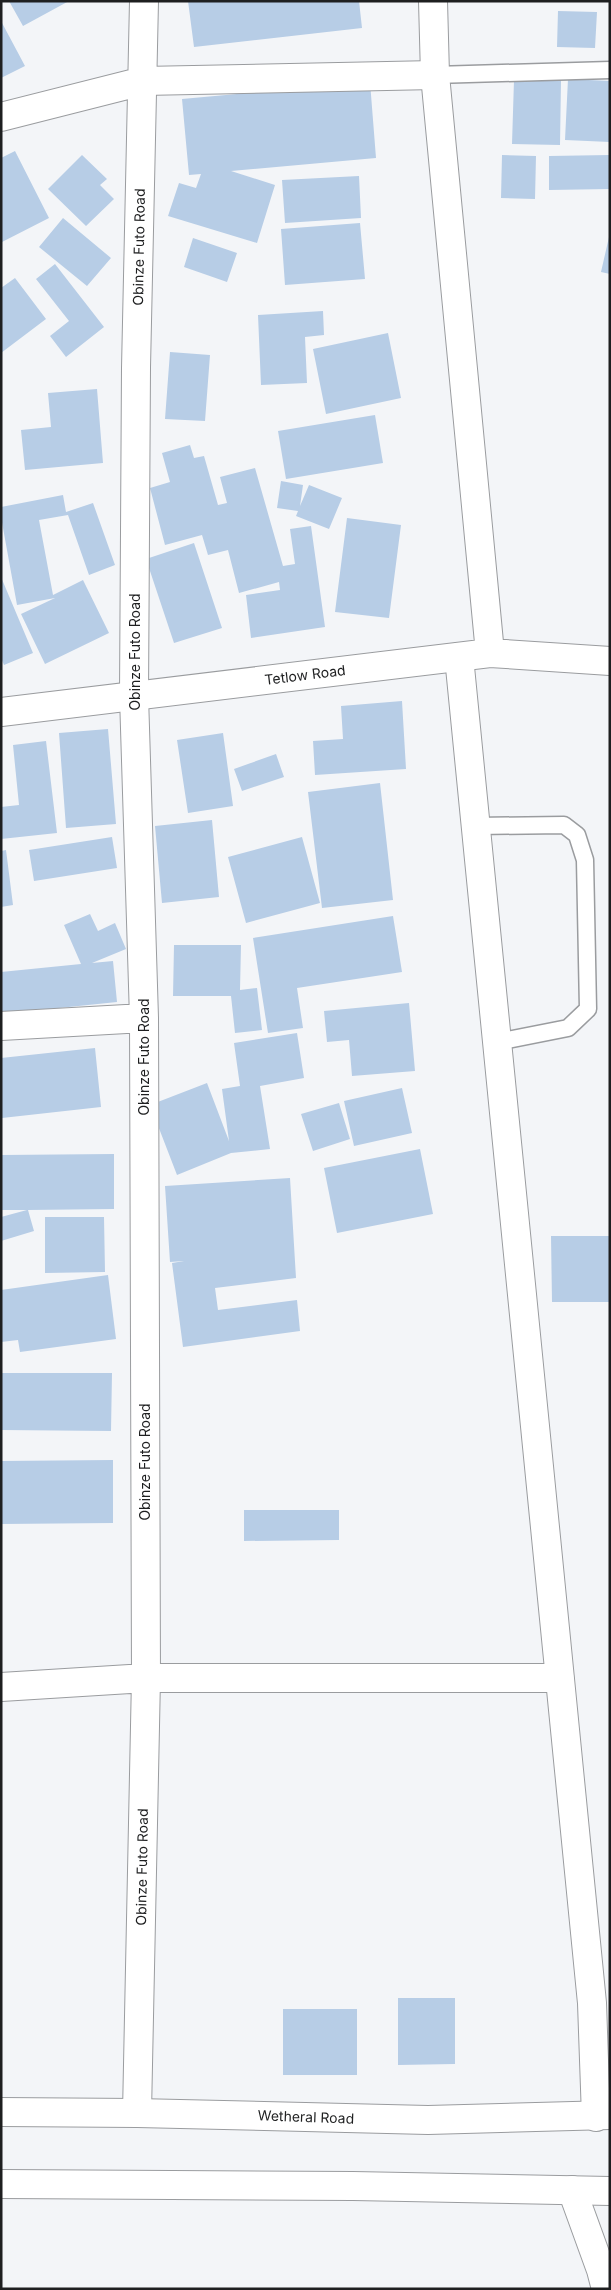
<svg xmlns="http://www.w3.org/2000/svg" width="611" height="2290" font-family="Inter,sans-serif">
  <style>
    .building { fill: #b7cde6 }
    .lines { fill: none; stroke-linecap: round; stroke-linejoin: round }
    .lane-casing { stroke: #9a9c9f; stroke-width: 19 }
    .street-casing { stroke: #9a9c9f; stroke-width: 30 }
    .secondary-casing { stroke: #9a9c9f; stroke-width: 30 }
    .primary-casing { stroke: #9a9c9f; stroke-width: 30 }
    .lane { stroke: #fff; stroke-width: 16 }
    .street { stroke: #fff; stroke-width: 28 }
    .secondary { stroke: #fff; stroke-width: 28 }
    .primary { stroke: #fff; stroke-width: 28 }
    .labels { text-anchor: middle; stroke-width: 4; stroke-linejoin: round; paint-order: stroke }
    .street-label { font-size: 14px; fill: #1e1f20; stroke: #fff }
  </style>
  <rect width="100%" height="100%" fill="#f3f5f8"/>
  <path class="building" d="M9,1H69L23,26Z
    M188,1H359L362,28L194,47Z
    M558,11L597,12L595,48L557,47Z
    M1,21L25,66L1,78Z
    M568,79L610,81V142L565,140Z
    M514,80H561L560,145L512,144Z
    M370,82L376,158L231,171L275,185L257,243L168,216L179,183L196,188L201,174L189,175L182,99Z
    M15,151L49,218L2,242L1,158Z
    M82,155L107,179L100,185L114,199L86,226L48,189Z
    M502,155L536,156L535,199L501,198Z
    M610,155V189L549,190V156Z
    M359,176L361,218L285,223L282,180Z
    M63,218L111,258L87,286L39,247Z
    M360,223L365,279L285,285L281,229Z
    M609,237L610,238V274L601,272Z
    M193,238L237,253L227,282L184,267Z
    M55,264L104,327L66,357L50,336L69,321L36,279Z
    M15,278L46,319L1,353V288Z
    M323,311L324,335L305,337L307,383L261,385L258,315Z
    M388,333L401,398L326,414L313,349Z
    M170,352L210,355L205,421L165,419Z
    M97,389L103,463L25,470L21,430L51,427L48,393Z
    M375,415L383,463L286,479L278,431Z
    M190,445L194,458L204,456L218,505L227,503L220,477L255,468L283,566L295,564L290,529L311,526L325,627L251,638L246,595L280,590L279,582L239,593L228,550L208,555L202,535L165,545L150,488L170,482L162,453Z
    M281,481L303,485L300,506L309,485L342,498L329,529L296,516L298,511L277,508Z
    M63,495L66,512L93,503L115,565L89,575L68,515L39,520L53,595L83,580L109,633L45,664L21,614L55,598L17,605L1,517V507Z
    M347,518L401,525L389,618L335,612Z
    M194,543L222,628L174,643L146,559Z
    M1,577L33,653L4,665L1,658Z
    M402,701L406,769L315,775L313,741L343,739L341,706Z
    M108,729L116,824L66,828L59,733Z
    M223,733L233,806L188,813L177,740Z
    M46,741L57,833L1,839V807L19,805L13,745Z
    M276,754L284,777L242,791L234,769Z
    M380,783L393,900L322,908L308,792Z
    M212,820L219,897L162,903L155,826Z
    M112,837L117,868L34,881L29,850Z
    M302,837L320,903L246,923L228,857Z
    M6,850L13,905L1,907V851Z
    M90,914L98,931L115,923L126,949L92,963L113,961L117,1002L1,1014V972L81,964L64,925Z
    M393,916L402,972L297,988L303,1028L268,1033L253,938Z
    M174,945H241L240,990L257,988L262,1030L235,1033L231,996H173Z
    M409,1003L415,1071L352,1076L349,1040L327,1042L324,1011Z
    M297,1033L304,1078L260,1086L270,1149L231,1153L177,1175L150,1105L207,1083L229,1141L222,1089L240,1086L234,1043Z
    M95,1048L101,1107L2,1118L1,1058Z
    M402,1088L412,1133L354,1146L344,1101Z
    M339,1103L350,1139L313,1151L301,1114Z
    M420,1149L433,1214L337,1233L324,1168Z
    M114,1154V1209L28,1210L34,1231L1,1241V1217L27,1210H1V1155Z
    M290,1178L296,1278L215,1288L218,1310L297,1300L300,1331L183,1347L172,1263L184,1261L170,1262L165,1186Z
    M45,1217H104L105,1272L45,1273Z
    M551,1236H609L610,1302H552Z
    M108,1275L116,1339L20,1352L18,1340L1,1342V1290Z
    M1,1373H112L111,1431L1,1430Z
    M113,1460V1523L1,1524V1461Z
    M244,1510H339V1540L244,1541Z
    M398,1998H455V2064L398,2065Z
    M283,2009H357V2075H283Z"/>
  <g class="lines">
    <g class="lane-casing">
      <path id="lane" d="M435,75L610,70
        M476,826L564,825L577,835L585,860L588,1009L568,1028L497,1042"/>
    </g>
    <g class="street-casing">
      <path id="street" d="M1,117L143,81L435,75
        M459,657L592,2003L596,2117
        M1,1026L144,1018
        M1,1687L146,1678H560
        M137,2113L146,1678L144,1018L134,696L136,368L144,1"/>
    </g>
    <g class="secondary-casing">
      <path id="secondary" d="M433,1L435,75L490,653
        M1,712L490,653L610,661
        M1,2112L137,2113L428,2120L610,2115
        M1,2184L353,2186L610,2191"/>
    </g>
    <g class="primary-casing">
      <path id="primary" d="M572,2190L601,2270L606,2289"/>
    </g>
    <use href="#lane" class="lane"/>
    <use href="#street" class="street"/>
    <use href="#secondary" class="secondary"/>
    <use href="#primary" class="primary"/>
  </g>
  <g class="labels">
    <g class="street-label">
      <text transform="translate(139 247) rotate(-89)" y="5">Obinze Futo Road</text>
      <text transform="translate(135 652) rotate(-90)" y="5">Obinze Futo Road</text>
      <text transform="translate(305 675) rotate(-7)" y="5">Tetlow Road</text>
      <text transform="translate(144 1057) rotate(-90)" y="5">Obinze Futo Road</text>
      <text transform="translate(145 1462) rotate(-90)" y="5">Obinze Futo Road</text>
      <text transform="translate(142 1867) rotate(-89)" y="5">Obinze Futo Road</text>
      <text transform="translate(306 2117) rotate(2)" y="5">Wetheral Road</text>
    </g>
  </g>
  <rect width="611" height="2290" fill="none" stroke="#1e1f20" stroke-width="5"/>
</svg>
